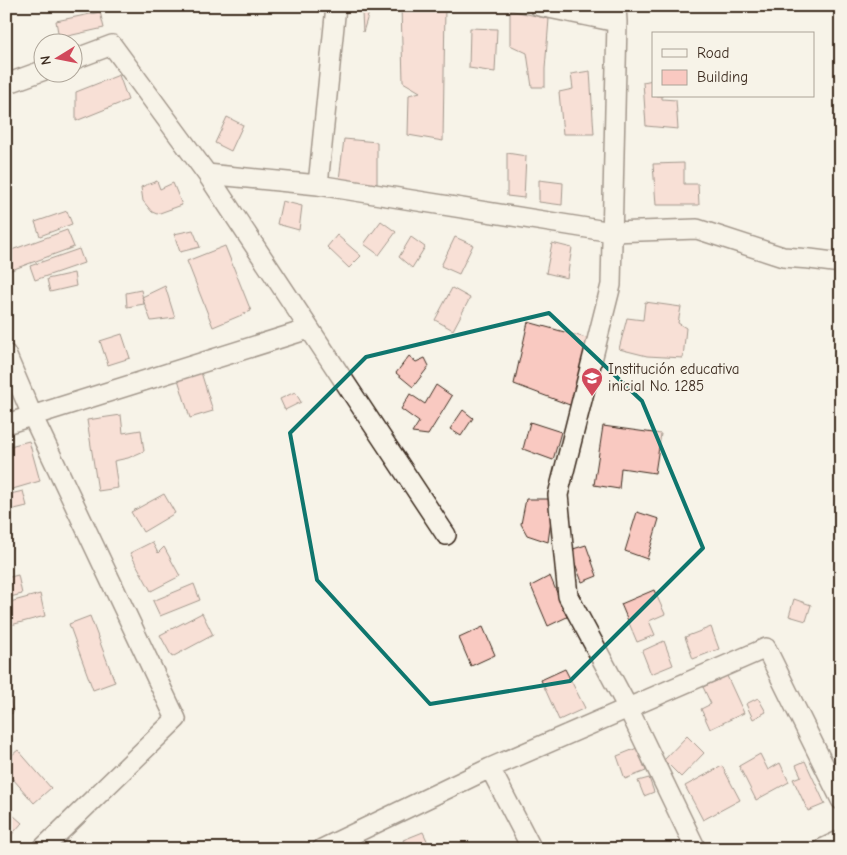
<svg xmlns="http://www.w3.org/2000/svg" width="847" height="855" font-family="'Comic Neue',sans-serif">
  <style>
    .building { fill: #f9c9c1; stroke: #3b2a1e }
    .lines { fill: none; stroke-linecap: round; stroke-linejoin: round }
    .minor-casing { stroke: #3b2a1e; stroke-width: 22 }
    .minor { stroke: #f7f3e8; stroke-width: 19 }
    .marked { fill: none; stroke: #0f766e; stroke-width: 4; stroke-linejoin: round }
    .labels { text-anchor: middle; stroke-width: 4; stroke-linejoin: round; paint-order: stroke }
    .poi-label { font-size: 15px; fill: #3b2a1e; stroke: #f7f3e8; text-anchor: start }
  </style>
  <rect width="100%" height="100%" fill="#f7f3e8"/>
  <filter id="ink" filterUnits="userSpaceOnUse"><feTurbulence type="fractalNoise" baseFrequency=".02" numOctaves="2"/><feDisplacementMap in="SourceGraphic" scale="10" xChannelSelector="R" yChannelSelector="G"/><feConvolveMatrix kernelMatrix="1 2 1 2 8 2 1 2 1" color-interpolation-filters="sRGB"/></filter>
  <g filter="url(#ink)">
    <path class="building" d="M348,6H371L363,32L362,13L348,9Z
      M401,6H445L443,141L408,135L409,95L420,92L403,82Z
      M510,10L549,19L545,69V87H532L527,53L510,45Z
      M100,12L104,28L59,38L56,21Z
      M470,28L497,29L495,72L469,68Z
      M590,71L594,134H563L559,92L573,89L571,74Z
      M119,75L128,100L76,121V92Z
      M653,80V96H662V99L676,100L678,129L646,126L643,82Z
      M227,117L243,125L231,151L215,143Z
      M344,139L377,142V184L339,180Z
      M507,153L526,156L524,198L507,196Z
      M684,163V184H698L699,205H656L653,164Z
      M539,180L563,183L562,205L539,202Z
      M157,181L160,189L173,183L182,205L157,214L152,212L143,201L141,187Z
      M282,201L302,206L299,230L277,224Z
      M67,211L72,224L40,236L35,222Z
      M381,221L396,232L379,255L364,244Z
      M67,230L74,247L6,272V252Z
      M193,230L200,247L180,252L174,234Z
      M337,235L361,256L349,268L327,247Z
      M411,237L425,247L412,268L399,257Z
      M455,237L473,245L459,274L441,266Z
      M552,243L572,248L567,278L546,273Z
      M225,246L251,311L213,327L187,261Z
      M79,249L84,263L35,280L30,266Z
      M74,273L76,286L50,292L47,279Z
      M165,286L175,318L151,321L142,297Z
      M452,288L470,298L453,330L435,320Z
      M141,290L144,304L127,307L126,293Z
      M645,302L681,307L678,323L686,328L683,358L647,356L619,349L627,318L643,320Z
      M528,322L590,339L575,407L514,384Z
      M122,334L130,358L108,365L100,341Z
      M409,356L416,362L425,358L429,366L413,387L396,373Z
      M200,369L213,411L190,418L177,376Z
      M436,385L452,396L428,435L412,433L419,422L401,409L410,394L425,404Z
      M295,392L301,402L285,410L280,399Z
      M463,410L473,418L461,436L450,429Z
      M121,415L123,433L141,430L144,451L128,458L114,461L118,488L98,491L87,420Z
      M530,422L561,432L553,460L523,449Z
      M603,426L661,434L655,473L621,468L619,489L594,485Z
      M29,441L40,481L6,491V447Z
      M23,491L27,506L6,511V495Z
      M164,494L175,513L143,532L131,512Z
      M526,499H551L552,513L548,542L527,535L521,524Z
      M637,512L659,519L647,559L625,551Z
      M152,542L158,553L164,547L180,576L151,591L130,553Z
      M586,545L597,576L582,582L570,550Z
      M18,575L22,594L6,598V578Z
      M550,576L567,617L548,626L531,586Z
      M194,584L200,600L160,616L153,601Z
      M654,590L665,614L649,621L655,635L637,642L621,604Z
      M40,594L45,616L7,626L6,603Z
      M794,599L811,605L806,621L789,616Z
      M202,613L213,635L172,657L160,635Z
      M90,616L115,682L93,690L69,624Z
      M483,627L495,655L471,666L459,638Z
      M711,627L719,649L693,659L685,637Z
      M664,641L673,665L651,674L642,651Z
      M565,669L585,708L559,720L541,680Z
      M727,676L744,713L710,729L701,709L711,704L703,687Z
      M6,691H8L13,713L6,715Z
      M758,698L766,712L753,719L746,704Z
      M687,736L704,753L681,777L664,760Z
      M637,748L646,771L625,779L617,756Z
      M18,750L51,788L34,803L6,771V760Z
      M760,754L768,770L780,763L789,782L756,800L739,766Z
      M805,761L825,804L808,811L793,779L801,776L796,765Z
      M722,766L740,800L703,820L685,786Z
      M649,778L654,792L644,796L638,781Z
      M6,809L22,823L6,841Z
      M423,832L431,849H407L403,840Z"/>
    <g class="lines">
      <g class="minor-casing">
        <path id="minor" d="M539,6L617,22
          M616,6L617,22L611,285L558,495L568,596L628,708L696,849
          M72,60L112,45L207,174L446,535
          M6,84L42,71
          M207,174L318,185L612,232L697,229L783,257L810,259L841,263
          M318,185L336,6
          M6,354L32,415L176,719L42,849
          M6,424L309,329
          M490,768L532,849
          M322,849L490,768L766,648L841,800
          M822,849L841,840"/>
      </g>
      <use href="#minor" class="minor"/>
    </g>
  </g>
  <path d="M0 0H847V855H0ZM549,313L642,401L703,548L570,681L430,704L317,580L290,433L366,357Z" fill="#f7f3e8" fill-opacity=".55" fill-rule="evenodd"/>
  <path class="marked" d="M549,313L642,401L703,548L570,681L430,704L317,580L290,433L366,357Z"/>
  <defs>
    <g id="school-pin" transform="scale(1.125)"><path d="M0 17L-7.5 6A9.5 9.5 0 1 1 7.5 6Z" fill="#d1495b" stroke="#f7f3e8"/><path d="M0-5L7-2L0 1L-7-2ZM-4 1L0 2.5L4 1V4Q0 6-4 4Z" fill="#fff"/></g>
  </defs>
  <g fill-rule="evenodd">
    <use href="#school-pin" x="592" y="378"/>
  </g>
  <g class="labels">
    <g class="poi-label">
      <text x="608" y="374">Institución educativa<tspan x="608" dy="17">inicial No. 1285</tspan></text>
    </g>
  </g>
  <rect width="847" height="855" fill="none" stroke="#f7f3e8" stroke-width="25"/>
  <rect x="12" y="12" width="822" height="830" fill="none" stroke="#3b2a1e" stroke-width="2" filter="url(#ink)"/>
  <rect x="652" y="32" width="162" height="65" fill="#f7f3e8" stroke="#aca397"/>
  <rect x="662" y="49" width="25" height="8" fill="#f7f3e8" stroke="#aca397"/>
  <text x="697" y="58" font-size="15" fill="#3b2a1e">Road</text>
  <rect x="662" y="70" width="25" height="15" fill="#f9c9c1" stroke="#aca397"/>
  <text x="697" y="82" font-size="15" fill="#3b2a1e">Building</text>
  <g transform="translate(58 58) rotate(260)"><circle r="24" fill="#f7f3e8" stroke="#aca397"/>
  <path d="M0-4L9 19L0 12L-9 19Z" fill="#d1495b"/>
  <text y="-8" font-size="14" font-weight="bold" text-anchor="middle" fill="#3b2a1e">N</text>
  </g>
</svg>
